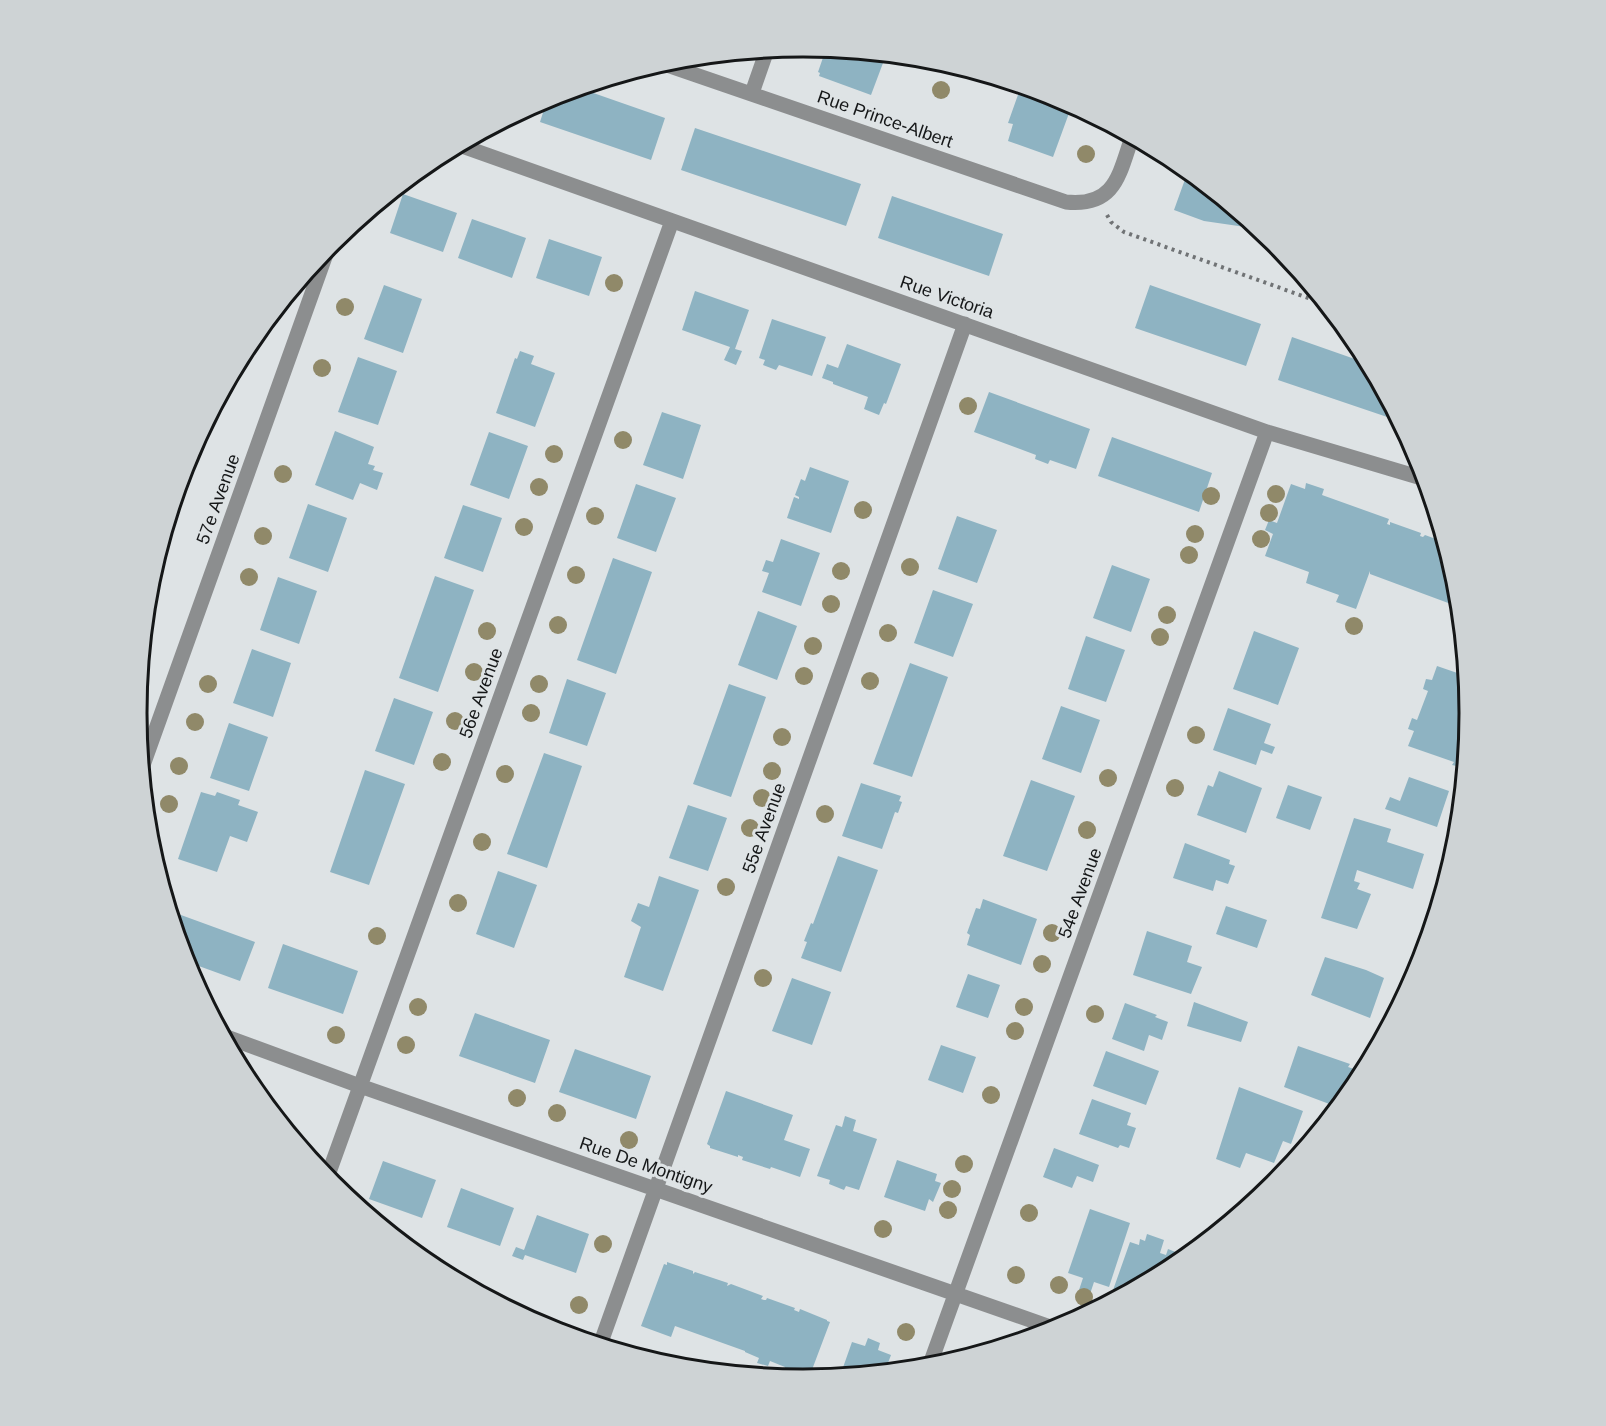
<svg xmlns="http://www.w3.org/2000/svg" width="1606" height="1426" font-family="Arial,sans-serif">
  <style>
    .building { fill: #8eb3c2 }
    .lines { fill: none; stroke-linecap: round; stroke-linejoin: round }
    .path { stroke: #707375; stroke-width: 4; stroke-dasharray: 3 4.5; stroke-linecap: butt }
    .minor { stroke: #8c8e8f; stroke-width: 15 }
    .tree { fill: #908969 }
    .labels { text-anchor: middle; stroke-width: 6; stroke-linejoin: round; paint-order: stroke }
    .street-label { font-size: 18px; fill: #151718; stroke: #dee3e5 }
    .rim { fill: none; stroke: #151718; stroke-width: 3 }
  </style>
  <rect width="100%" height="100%" fill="#dee3e5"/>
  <path class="building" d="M826,49L886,55L871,95L819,76L820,73L818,72Z
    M579,88L665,118L651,160L540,122L548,97Z
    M1026,88L1058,97L1072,105L1053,157L1008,141L1013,124L1008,123L1019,92L1024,94Z
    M695,128L861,184L846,226L681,170Z
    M1188,171L1259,229L1204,221L1174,210Z
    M403,194L457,213L443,252L390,233Z
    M892,196L1003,234L989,276L878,238Z
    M472,219L526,238L512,278L458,258Z
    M549,239L602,257L589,296L536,278Z
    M384,285L422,299L403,353L364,339Z
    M1150,285L1261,324L1246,366L1135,328Z
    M695,291L749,310L735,349L742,351L736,365L724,360L730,347L682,330Z
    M772,319L826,337L812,376L779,365L776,370L763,365L765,360L759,358Z
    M1292,337L1369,364L1399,421L1278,380Z
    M847,344L901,364L886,404L884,403L879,415L864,409L868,397L833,384V382L822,378L827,364L838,368Z
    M520,351L534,356L531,364L555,373L535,427L496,413L515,358L517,359Z
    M358,357L397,371L378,425L338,412Z
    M989,392L1090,429L1076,469L1050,460L1048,464L1035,459L1036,455L974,432Z
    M662,412L701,425L683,479L643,465Z
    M335,431L374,447L368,464L375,466L373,470L383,473L377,490L360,483L353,500L315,485Z
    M489,432L528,446L509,499L470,485Z
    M1112,437L1212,473L1199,512L1098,476Z
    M810,467L849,481L831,533L787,518L794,497L799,499V497L795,495L801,479L805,481Z
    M1306,483L1324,489L1322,495L1389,519L1387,524L1390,525V522L1421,533L1420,536L1423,537L1425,535L1444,542L1457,583L1459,607L1370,574V571L1356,609L1336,602L1339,595L1306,583L1309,572L1265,556L1273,534L1265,530L1269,520L1277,523L1291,484L1305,489Z
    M636,484L676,498L656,552L617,538Z
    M308,504L347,518L328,572L289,558Z
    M463,505L502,518L483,572L444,558Z
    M957,516L997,530L977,583L938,569Z
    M781,539L820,553L801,606L762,592L769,573L762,571L766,560L773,562Z
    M613,558L652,572L616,674L577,660Z
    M1112,565L1150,579L1131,632L1093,618Z
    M435,576L474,590L438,692L399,678Z
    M278,577L317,591L299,644L260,630Z
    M933,590L973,604L953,657L914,643Z
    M758,611L797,626L777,680L738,665Z
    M1254,631L1299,648L1278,705L1233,689Z
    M1086,636L1125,650L1106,702L1068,689Z
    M252,649L291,663L273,717L233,703Z
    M910,663L948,677L912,777L873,764Z
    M1437,666L1466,676L1469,713L1466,753L1461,767L1452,765L1454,762L1408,746L1414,731L1408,729L1412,718L1417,720L1428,691L1423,689L1426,679L1432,680Z
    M567,679L606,693L587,746L549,733Z
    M729,684L766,697L731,797L693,784Z
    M394,698L433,712L414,765L375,751Z
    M1061,706L1100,720L1081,773L1042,759Z
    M1228,708L1271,724L1264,743L1275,747L1272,754L1261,750L1256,765L1213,750Z
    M229,723L268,737L249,791L210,778Z
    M544,753L582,766L547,868L507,854Z
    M365,770L405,784L369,885L330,872Z
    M1219,771L1262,788L1246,833L1197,815L1208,785L1213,787Z
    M1409,777L1449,791L1437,827L1385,809L1390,797L1400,801Z
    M1031,780L1075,796L1047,871L1003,856Z
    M861,783L901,796L899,801L902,802L898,813L895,812L882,849L842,836Z
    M1288,785L1322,797L1310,830L1276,818Z
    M201,792L215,796L217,792L240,800L238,805L258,812L247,842L230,836L217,872L178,859Z
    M688,805L727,818L708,871L669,858Z
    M1354,818L1391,829L1387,842L1424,854L1413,889L1357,870L1354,881L1360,883L1357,889L1371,894L1357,929L1321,918Z
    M1185,843L1230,860L1229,864L1235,866L1228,884L1216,880L1213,891L1173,878Z
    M838,856L878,870L841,972L801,958L807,942L804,941L811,923L813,924Z
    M498,871L537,885L514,948L476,934Z
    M659,876L699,890L663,991L624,977L641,927L631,921L638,903L649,907Z
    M983,899L1037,919L1021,965L967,945L970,935L967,933L976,908L980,909Z
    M1226,906L1267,920L1257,948L1216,934Z
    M170,911L255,942L240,981L185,961Z
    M1147,931L1192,946L1187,962L1202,967L1191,994L1133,975Z
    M283,944L358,971L343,1014L268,988Z
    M1325,957L1366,970L1384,978L1370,1018L1311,995Z
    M968,974L1000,985L988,1018L956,1007Z
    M792,978L831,992L812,1045L772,1031Z
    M1194,1002L1248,1022L1241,1042L1187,1026Z
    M1125,1003L1157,1015L1155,1017L1168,1022L1162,1040L1149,1035L1144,1051L1112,1039Z
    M475,1013L550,1040L535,1083L459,1056Z
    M941,1045L976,1057L963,1093L928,1080Z
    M1298,1046L1350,1064L1348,1067L1363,1072L1357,1084L1340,1104L1333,1101L1332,1105L1284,1087Z
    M575,1049L651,1076L636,1119L559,1092Z
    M1106,1051L1159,1071L1146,1105L1093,1086Z
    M1239,1087L1303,1111L1291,1144L1283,1141L1274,1163L1246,1153L1240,1168L1216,1159Z
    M726,1091L793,1115L784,1140L810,1149L800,1177L771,1167L770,1169L742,1160L743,1157L738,1155V1157L710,1148V1146L707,1144Z
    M1092,1099L1131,1113L1127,1125L1136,1128L1129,1148L1120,1145L1118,1148L1079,1134Z
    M845,1116L856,1120L853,1131L877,1139L859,1190L846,1186L844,1190L829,1184L830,1180L817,1176L836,1125L842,1127Z
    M283,1124L296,1129L293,1137Z
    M1054,1148L1099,1165L1093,1182L1077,1176L1072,1188L1043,1177Z
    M897,1160L937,1174L935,1181L941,1183L933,1202L929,1199L925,1211L884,1197Z
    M383,1161L436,1180L422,1218L369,1199Z
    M461,1188L514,1208L500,1246L447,1227Z
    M1090,1209L1130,1223L1109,1287L1094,1282L1090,1294L1079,1290L1083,1278L1068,1273Z
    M537,1215L589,1234L576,1273L525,1255L523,1260L512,1256L516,1247L524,1250Z
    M1147,1234L1164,1240L1160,1253L1166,1255L1168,1249L1178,1253L1176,1259L1181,1261L1173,1267L1120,1296L1112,1293L1130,1242L1139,1245L1140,1239L1145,1241Z
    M667,1262L693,1271V1274L695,1272L728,1283L727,1286L731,1284L763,1296L761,1299L764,1300H766L767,1298L795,1308L794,1310L799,1312L800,1309L827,1320V1321L830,1322L810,1375L795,1370L793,1375L784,1372L785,1367L770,1361L768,1366L757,1363L759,1358L745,1352V1351L675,1326L671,1337L641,1326L664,1264L667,1265Z
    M868,1338L880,1343L878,1350L891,1355L885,1371L840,1376L852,1342L865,1346Z"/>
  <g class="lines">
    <path class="path" d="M1107,215L1111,222L1124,232L1325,304"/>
    <path class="minor" d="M661,63L1066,202C1115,207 1119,175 1132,137
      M752,93L767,50
      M459,145L1267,432L1425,479
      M142,768L330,243
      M224,1036L360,1086L1056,1329
      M327,1178L672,221
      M600,1345L965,324
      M929,1367L1267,432"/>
  </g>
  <g class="tree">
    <circle cx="941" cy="90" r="9"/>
    <circle cx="1086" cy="154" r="9"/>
    <circle cx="614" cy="283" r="9"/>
    <circle cx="345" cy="307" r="9"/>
    <circle cx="322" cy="368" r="9"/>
    <circle cx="968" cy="406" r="9"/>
    <circle cx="623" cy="440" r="9"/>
    <circle cx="554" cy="454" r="9"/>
    <circle cx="283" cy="474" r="9"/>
    <circle cx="539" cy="487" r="9"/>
    <circle cx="1276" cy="494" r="9"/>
    <circle cx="1211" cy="496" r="9"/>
    <circle cx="863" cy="510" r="9"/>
    <circle cx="1269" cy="513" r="9"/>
    <circle cx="595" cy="516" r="9"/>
    <circle cx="524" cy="527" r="9"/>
    <circle cx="1195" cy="534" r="9"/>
    <circle cx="263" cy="536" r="9"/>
    <circle cx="1261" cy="539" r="9"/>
    <circle cx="1189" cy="555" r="9"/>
    <circle cx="910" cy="567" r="9"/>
    <circle cx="841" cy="571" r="9"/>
    <circle cx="576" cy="575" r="9"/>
    <circle cx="249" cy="577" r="9"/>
    <circle cx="831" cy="604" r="9"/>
    <circle cx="1167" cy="615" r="9"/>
    <circle cx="558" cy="625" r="9"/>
    <circle cx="1354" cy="626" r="9"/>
    <circle cx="487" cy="631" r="9"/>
    <circle cx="888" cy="633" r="9"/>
    <circle cx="1160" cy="637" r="9"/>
    <circle cx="813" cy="646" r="9"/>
    <circle cx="474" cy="672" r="9"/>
    <circle cx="804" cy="676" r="9"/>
    <circle cx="870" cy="681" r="9"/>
    <circle cx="208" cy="684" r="9"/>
    <circle cx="539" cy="684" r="9"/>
    <circle cx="531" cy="713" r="9"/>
    <circle cx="455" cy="721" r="9"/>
    <circle cx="195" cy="722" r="9"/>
    <circle cx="1196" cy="735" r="9"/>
    <circle cx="782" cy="737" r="9"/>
    <circle cx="442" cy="762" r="9"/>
    <circle cx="179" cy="766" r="9"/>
    <circle cx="772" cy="771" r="9"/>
    <circle cx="505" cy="774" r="9"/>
    <circle cx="1108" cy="778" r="9"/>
    <circle cx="1175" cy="788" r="9"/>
    <circle cx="762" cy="798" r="9"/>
    <circle cx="169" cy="804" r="9"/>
    <circle cx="825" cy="814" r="9"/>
    <circle cx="750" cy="828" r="9"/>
    <circle cx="1087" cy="830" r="9"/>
    <circle cx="482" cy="842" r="9"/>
    <circle cx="726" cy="887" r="9"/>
    <circle cx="458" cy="903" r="9"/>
    <circle cx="1052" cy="933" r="9"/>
    <circle cx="377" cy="936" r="9"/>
    <circle cx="1042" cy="964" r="9"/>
    <circle cx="763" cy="978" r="9"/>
    <circle cx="418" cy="1007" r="9"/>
    <circle cx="1024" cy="1007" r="9"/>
    <circle cx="1095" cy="1014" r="9"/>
    <circle cx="1015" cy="1031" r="9"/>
    <circle cx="336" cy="1035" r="9"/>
    <circle cx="406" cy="1045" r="9"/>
    <circle cx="991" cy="1095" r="9"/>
    <circle cx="517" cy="1098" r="9"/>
    <circle cx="557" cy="1113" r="9"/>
    <circle cx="629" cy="1140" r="9"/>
    <circle cx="964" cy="1164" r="9"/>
    <circle cx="952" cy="1189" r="9"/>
    <circle cx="948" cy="1210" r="9"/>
    <circle cx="1029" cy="1213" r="9"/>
    <circle cx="883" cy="1229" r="9"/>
    <circle cx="603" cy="1244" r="9"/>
    <circle cx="1016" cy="1275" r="9"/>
    <circle cx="1059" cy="1285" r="9"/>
    <circle cx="1084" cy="1297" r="9"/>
    <circle cx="579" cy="1305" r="9"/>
    <circle cx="906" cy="1332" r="9"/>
  </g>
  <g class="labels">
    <g class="street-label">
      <text transform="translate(885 119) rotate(19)" y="6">Rue Prince-Albert</text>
      <text transform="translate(947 297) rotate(19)" y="6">Rue Victoria</text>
      <text transform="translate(218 499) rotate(-70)" y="6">57e Avenue</text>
      <text transform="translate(481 693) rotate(-70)" y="6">56e Avenue</text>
      <text transform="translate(764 828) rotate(-70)" y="6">55e Avenue</text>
      <text transform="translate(1080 893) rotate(-70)" y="6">54e Avenue</text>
      <text transform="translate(646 1165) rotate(19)" y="6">Rue De Montigny</text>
    </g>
  </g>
  <path d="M0 0H1606V1426H0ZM147 713a656 656 0 1 1 1312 0a656 656 0 1 1-1312 0Z" fill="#ced3d5" fill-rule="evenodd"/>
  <path class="rim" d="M147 713a656 656 0 1 1 1312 0a656 656 0 1 1-1312 0Z"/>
</svg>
